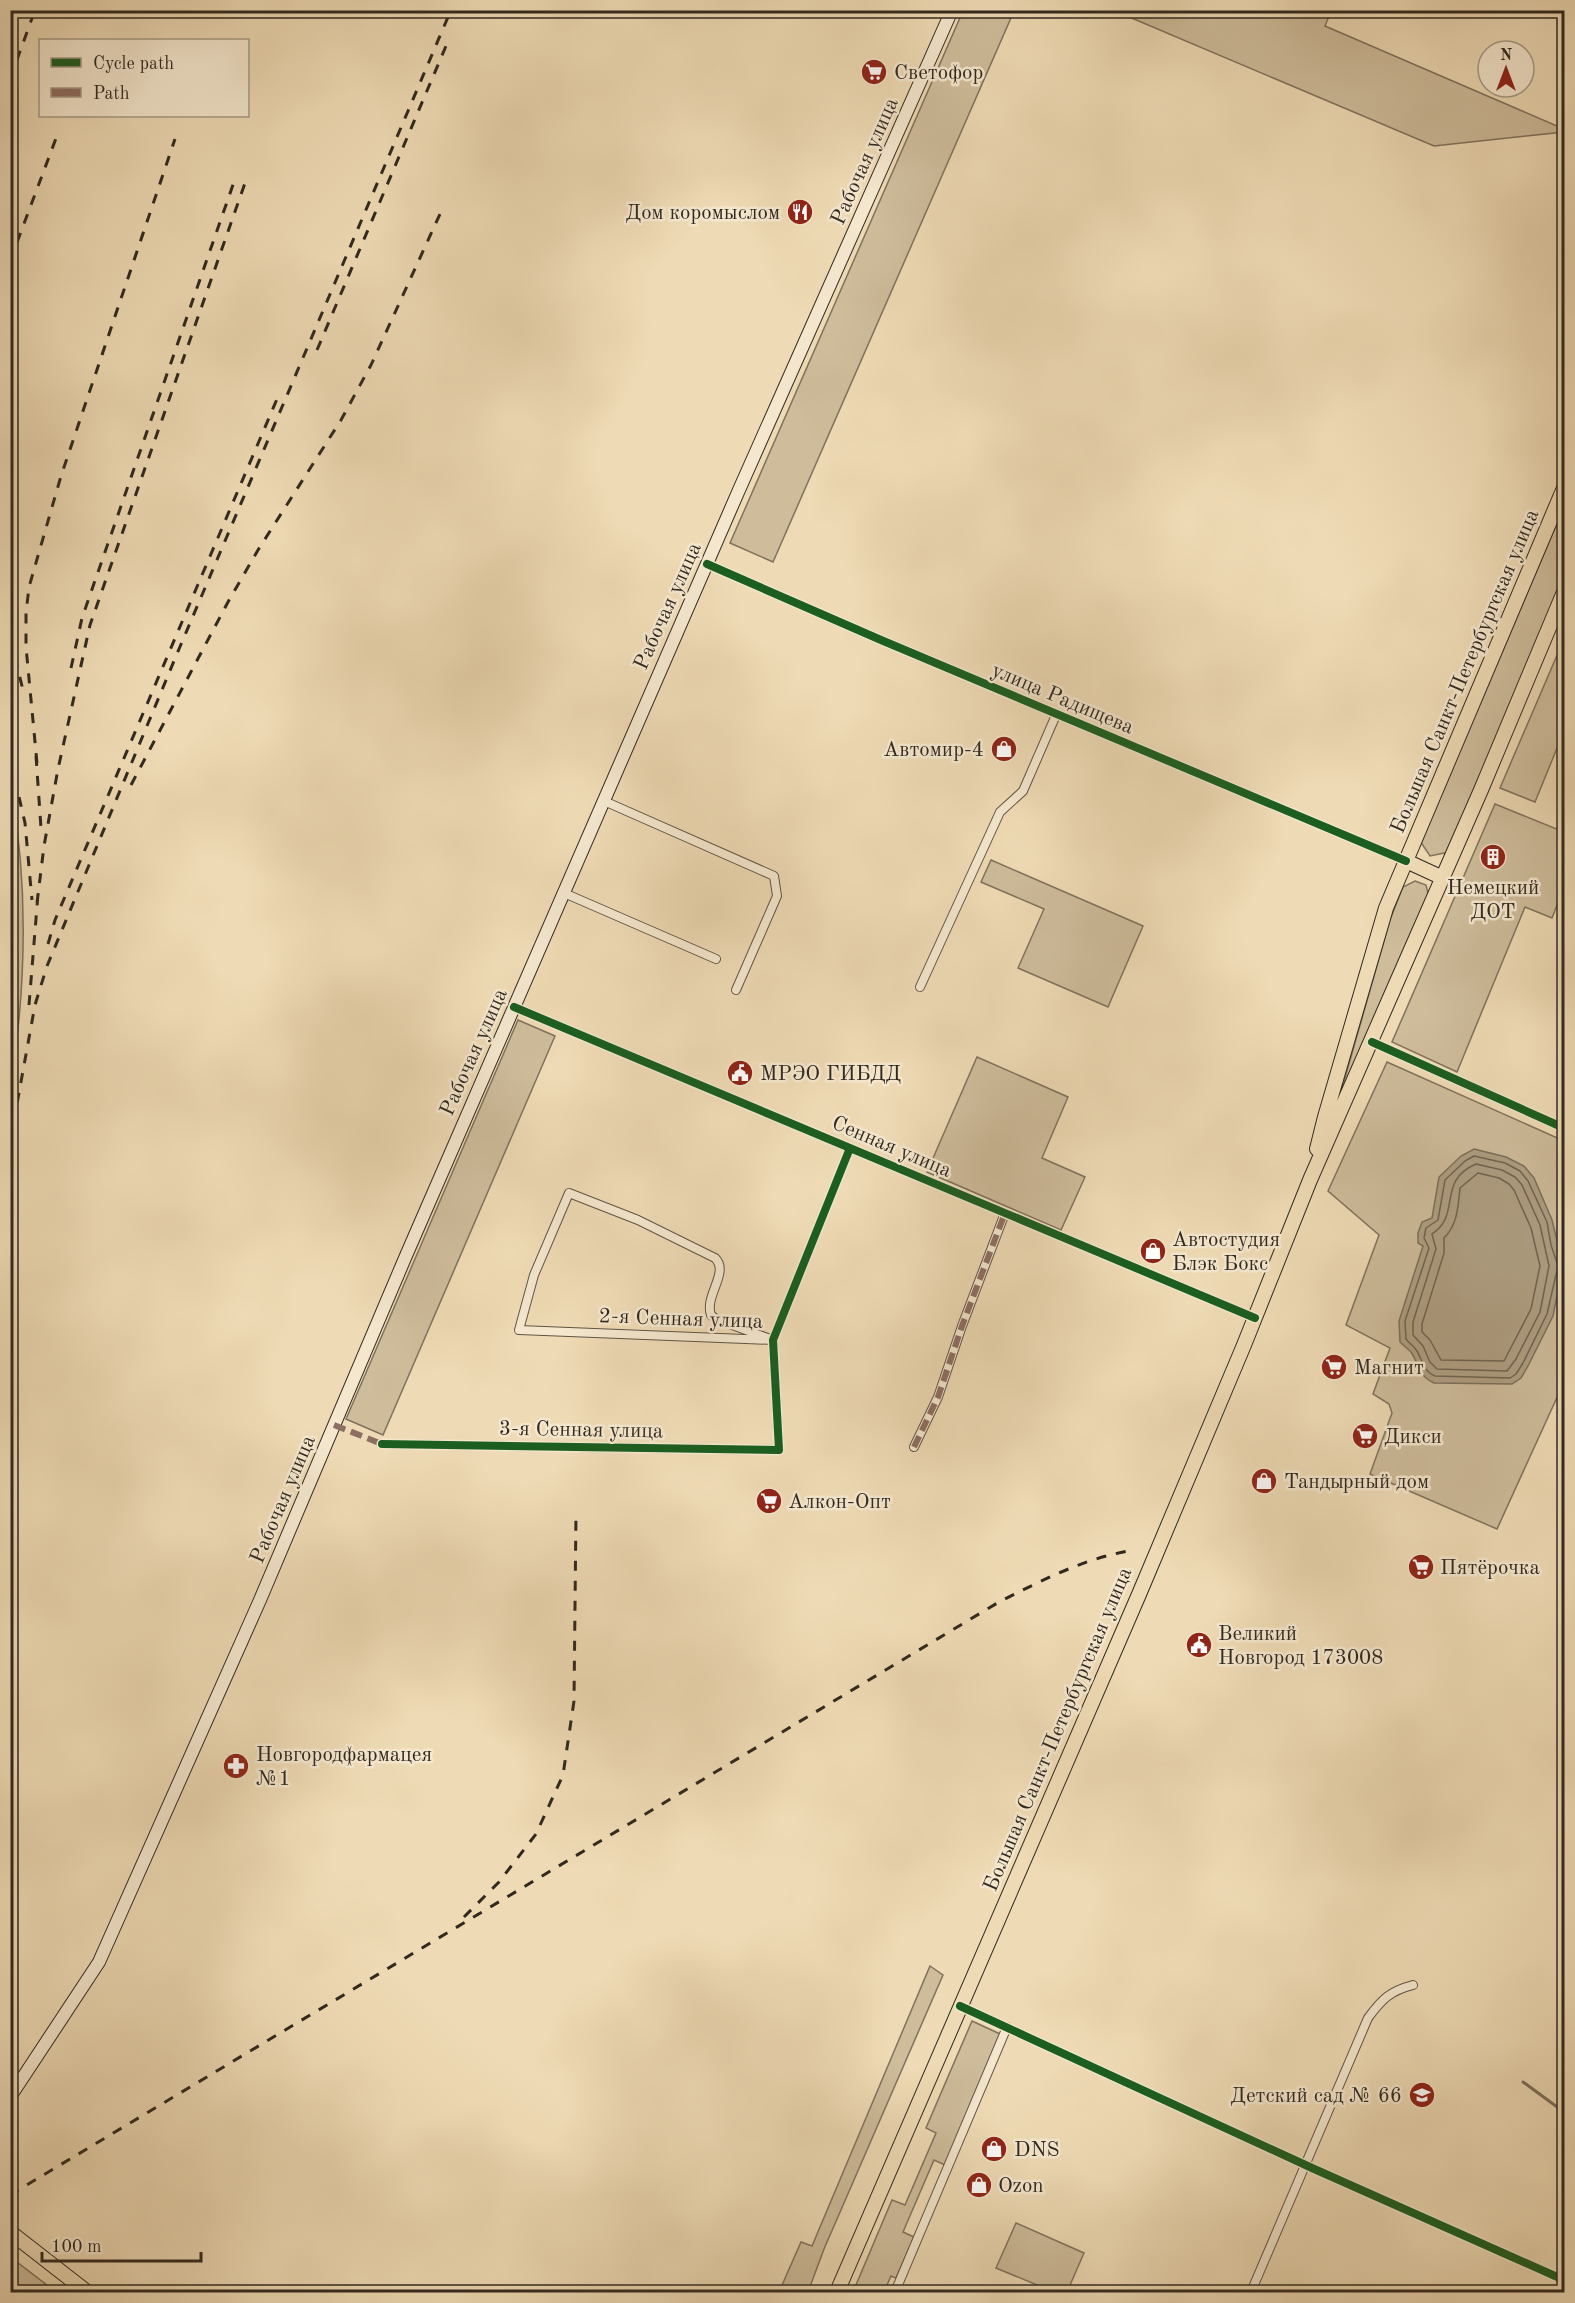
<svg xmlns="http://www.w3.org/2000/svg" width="1575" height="2303" font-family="'Old Standard TT',serif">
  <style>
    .green { fill: #cebc9b; stroke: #80725e; stroke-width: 1.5 }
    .water { fill: #ae9e82; stroke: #7c6f5b; stroke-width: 1.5 }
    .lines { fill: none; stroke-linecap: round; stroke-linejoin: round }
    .shore { stroke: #706451; stroke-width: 1.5 }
    .stream { stroke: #7c6f5b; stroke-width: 3 }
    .minor-casing { stroke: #605545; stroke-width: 10 }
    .secondary-casing { stroke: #312920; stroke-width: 14 }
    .primary-casing { stroke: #312920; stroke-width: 16 }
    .minor { stroke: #f4e7ce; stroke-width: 8 }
    .secondary { stroke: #f4e7ce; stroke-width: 12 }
    .primary { stroke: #eedab4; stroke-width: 14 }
    .rail { stroke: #312920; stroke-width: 3; stroke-dasharray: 10 10; stroke-linecap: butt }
    .quiet { stroke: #8d6e63; stroke-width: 6; stroke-dasharray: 12 6; stroke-linecap: butt }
    .cycleway-casing { stroke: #f4e7ce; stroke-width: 11 }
    .cycleway { stroke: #1b5e20; stroke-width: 8 }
    .labels { text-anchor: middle; stroke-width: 5; stroke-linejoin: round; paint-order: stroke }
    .poi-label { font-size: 21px; fill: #312920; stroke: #f4e7ce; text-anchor: start }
    .street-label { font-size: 21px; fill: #312920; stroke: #f4e7ce }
  </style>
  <rect width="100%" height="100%" fill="#eedab4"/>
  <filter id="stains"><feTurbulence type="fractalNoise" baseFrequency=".00333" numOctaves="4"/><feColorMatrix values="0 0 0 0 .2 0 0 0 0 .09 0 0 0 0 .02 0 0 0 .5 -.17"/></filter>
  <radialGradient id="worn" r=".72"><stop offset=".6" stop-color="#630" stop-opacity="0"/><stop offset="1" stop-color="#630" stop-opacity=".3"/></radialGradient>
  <path class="green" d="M963,11H1014L773,562L730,543Z
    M1115,11H1331L1325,26L1564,129V132L1434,146Z
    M1564,507V581L1449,852L1430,856L1420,841Z
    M1564,639V731L1535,802L1500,788Z
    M11,789C29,888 26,986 11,1085Z
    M1495,804L1564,832V887L1552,918L1525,907L1457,1072L1392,1042Z
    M991,860L1143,926L1108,1007L1018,968L1044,909L981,882Z
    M1415,881L1426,885L1429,897L1337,1106L1390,920L1403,887Z
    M518,1020L555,1036L383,1435L346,1419Z
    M977,1057L1068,1097L1042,1158L1085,1177L1061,1230L927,1172Z
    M1387,1062L1564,1141V1382L1497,1529L1370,1474L1392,1413L1389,1404L1373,1394L1390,1348L1346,1325L1379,1235L1328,1191Z
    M930,1966L943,1975L824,2249L808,2292H779L801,2242L812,2246Z
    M972,2021L1000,2034L945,2165L934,2160L903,2232L914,2237L896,2278L891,2276L884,2292H853L892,2200L905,2205L936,2133L926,2128Z
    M1016,2223L1084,2253L1067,2292H1054L996,2268Z
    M10,2259H13L56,2292H11Z"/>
  <path class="water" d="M1474,1149L1506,1157L1524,1166L1534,1178L1552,1220L1563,1265L1553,1316L1528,1366L1521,1378L1512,1384L1434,1383C1417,1375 1420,1365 1411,1352C1408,1349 1403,1345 1400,1342L1399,1321L1423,1246L1418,1243V1233L1422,1222L1432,1218L1439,1177L1461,1156Z"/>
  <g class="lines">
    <path class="shore" d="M1474,1156L1505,1163L1520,1171L1528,1181L1547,1222L1551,1245L1558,1266L1547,1314L1523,1363L1516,1374L1510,1378L1435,1376C1423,1371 1423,1361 1417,1351C1414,1346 1409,1343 1406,1339L1405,1321L1429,1248L1424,1238L1426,1228L1438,1220L1445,1180L1465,1161Z
      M1476,1164L1502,1170L1515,1177L1522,1185L1540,1225L1549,1266L1540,1312L1516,1359L1507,1371L1437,1369L1430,1362L1423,1346L1413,1335V1322L1436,1249L1432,1234C1462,1215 1436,1181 1476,1164Z
      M1478,1173L1499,1178L1509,1184L1514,1190L1531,1228L1540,1266L1531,1309L1504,1361L1441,1360L1430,1340L1422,1332V1324L1444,1253V1238C1458,1224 1458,1206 1460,1188Z"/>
    <path class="stream" d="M1523,2082L1564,2112"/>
    <g class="minor-casing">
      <path id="minor" d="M707,564L881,640L1406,861
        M604,801L774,876L777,896L736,990
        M564,893L716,959
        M920,987L1000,812L1023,791L1056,715
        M514,1007L1255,1318
        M1372,1042L1564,1128
        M569,1193L638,1220L715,1258C730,1272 704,1296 711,1315L716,1319L773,1340L519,1330L534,1275Z
        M382,1444L779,1450L773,1340L850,1148
        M914,1447L938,1397L962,1326L1005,1213
        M960,2006L1312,2168L1564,2280
        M895,2292L1007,2027
        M1251,2292L1368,2018C1382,1999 1390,1991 1413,1985"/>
    </g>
    <g class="secondary-casing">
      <path id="secondary" d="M10,2097L99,1962L260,1600L405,1258L739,490L952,10"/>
    </g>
    <g class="primary-casing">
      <path id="primary" d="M1406,861L1443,878
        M1317,1149L1325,1117L1386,908L1564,488
        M10,2232L87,2292
        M837,2292L1140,1592L1244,1345L1310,1180L1481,790L1564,592"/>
    </g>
    <use href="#minor" class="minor"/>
    <use href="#secondary" class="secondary"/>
    <use href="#primary" class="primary"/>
    <path class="rail" d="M10,79L35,10
      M10,261L58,133
      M317,350L446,46
      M10,638L24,694
      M71,668L82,618L235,179
      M36,756L41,828
      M10,758L25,823L32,900
      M37,763L26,647V613L29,587L61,476L175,139
      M131,785L228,602L258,550L341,420L371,365L440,214
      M37,903L44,846L58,769L90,625L245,183
      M48,944L55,920L277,399
      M29,1005L38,894
      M10,1142L35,1005L47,966L179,649L451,10
      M464,1917L499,1882L536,1834L563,1775L574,1701L576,1512
      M10,2195L999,1602C1041,1581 1082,1559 1129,1551"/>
    <path class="quiet" d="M334,1425L382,1444
      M914,1447L938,1397L962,1326L1005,1213"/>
    <g class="cycleway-casing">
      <path id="cycleway" d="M707,564L881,640L1406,861
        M514,1007L1255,1318
        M1372,1042L1564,1128
        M382,1444L779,1450L773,1340L850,1148
        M960,2006L1312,2168L1564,2280"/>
    </g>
    <use href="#cycleway" class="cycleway"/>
  </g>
  <defs>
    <g id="supermarket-disc" transform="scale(1.35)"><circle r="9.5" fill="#8f2418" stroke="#f4e7ce"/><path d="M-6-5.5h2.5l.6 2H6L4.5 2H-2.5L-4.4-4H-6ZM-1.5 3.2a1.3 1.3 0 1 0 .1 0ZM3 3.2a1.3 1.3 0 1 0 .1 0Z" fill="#fff"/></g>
    <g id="restaurant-disc" transform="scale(1.35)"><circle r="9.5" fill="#8f2418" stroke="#f4e7ce"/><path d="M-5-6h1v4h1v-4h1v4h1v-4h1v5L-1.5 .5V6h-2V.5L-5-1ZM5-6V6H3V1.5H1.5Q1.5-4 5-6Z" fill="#fff"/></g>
    <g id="shop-disc" transform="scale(1.35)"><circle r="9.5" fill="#8f2418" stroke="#f4e7ce"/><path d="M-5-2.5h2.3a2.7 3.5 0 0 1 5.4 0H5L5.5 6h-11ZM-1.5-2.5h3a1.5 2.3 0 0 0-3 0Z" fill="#fff"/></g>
    <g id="building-disc" transform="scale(1.35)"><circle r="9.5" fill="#8f2418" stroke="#f4e7ce"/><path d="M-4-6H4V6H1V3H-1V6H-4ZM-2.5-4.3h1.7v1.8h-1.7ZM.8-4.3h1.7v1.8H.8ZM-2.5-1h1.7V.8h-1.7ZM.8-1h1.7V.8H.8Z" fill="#fff"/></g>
    <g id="civic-disc" transform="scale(1.35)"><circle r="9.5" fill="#8f2418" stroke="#f4e7ce"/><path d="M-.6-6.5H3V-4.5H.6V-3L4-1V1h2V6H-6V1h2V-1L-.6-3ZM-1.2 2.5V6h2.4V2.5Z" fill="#fff"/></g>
    <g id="pharmacy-disc" transform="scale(1.35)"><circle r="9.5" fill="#8f2418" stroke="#f4e7ce"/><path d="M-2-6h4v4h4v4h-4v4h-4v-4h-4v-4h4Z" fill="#fff"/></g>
    <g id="school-disc" transform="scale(1.35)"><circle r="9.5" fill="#8f2418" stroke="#f4e7ce"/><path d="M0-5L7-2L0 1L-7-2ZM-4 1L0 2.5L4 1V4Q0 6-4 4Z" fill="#fff"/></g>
  </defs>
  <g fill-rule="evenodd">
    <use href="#supermarket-disc" x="874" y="72"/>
    <use href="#restaurant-disc" x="800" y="212"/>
    <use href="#shop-disc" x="1004" y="749"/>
    <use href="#building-disc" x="1493" y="857"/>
    <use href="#civic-disc" x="740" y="1073"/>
    <use href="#shop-disc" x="1153" y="1251"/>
    <use href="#supermarket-disc" x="1334" y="1367"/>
    <use href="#supermarket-disc" x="1365" y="1436"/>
    <use href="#shop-disc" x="1264" y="1481"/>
    <use href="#supermarket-disc" x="769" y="1501"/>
    <use href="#supermarket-disc" x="1421" y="1567"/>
    <use href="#civic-disc" x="1199" y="1645"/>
    <use href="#pharmacy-disc" x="236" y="1766"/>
    <use href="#school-disc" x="1422" y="2095"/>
    <use href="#shop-disc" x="994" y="2149"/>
    <use href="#shop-disc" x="979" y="2185"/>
  </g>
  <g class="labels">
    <g class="poi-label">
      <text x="894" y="79">Светофор</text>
      <text x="780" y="219" text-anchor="end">Дом коромыслом</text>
      <text x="984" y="756" text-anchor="end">Автомир-4</text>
      <text x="1493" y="894" text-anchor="middle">Немецкий<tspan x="1493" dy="24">ДОТ</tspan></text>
      <text x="760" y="1080">МРЭО ГИБДД</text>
      <text x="1172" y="1246">Автостудия<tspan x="1172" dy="24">Блэк Бокс</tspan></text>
      <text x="1354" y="1374">Магнит</text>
      <text x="1384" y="1443">Дикси</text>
      <text x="1284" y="1488">Тандырный дом</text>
      <text x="788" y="1508">Алкон-Опт</text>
      <text x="1440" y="1574">Пятёрочка</text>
      <text x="1218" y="1640">Великий<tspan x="1218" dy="24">Новгород 173008</tspan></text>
      <text x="256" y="1761">Новгородфармацея<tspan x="256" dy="24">№1</tspan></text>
      <text x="1402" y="2102" text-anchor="end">Детский сад № 66</text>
      <text x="1014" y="2156">DNS</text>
      <text x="998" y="2192">Ozon</text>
    </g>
    <g class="street-label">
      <text transform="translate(864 161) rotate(-66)" y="7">Рабочая улица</text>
      <text transform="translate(667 606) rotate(-66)" y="7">Рабочая улица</text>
      <text transform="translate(1464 671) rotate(-67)" y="7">Большая Санкт-Петербургская улица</text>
      <text transform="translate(1063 698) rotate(23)" y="7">улица Радищева</text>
      <text transform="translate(473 1052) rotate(-66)" y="7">Рабочая улица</text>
      <text transform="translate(892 1146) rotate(23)" y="7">Сенная улица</text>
      <text transform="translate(681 1318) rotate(2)" y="7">2-я Сенная улица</text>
      <text transform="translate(581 1429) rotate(1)" y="7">3-я Сенная улица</text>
      <text transform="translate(282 1499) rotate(-67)" y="7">Рабочая улица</text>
      <text transform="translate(1057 1729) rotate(-67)" y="7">Большая Санкт-Петербургская улица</text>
    </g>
  </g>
  <rect width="1575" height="2303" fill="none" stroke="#eedab4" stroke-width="36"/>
  <rect x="12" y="12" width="1551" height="2279" fill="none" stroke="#312920" stroke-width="3"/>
  <rect x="18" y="18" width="1539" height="2267" fill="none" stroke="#312920" stroke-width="1.5"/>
  <rect x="39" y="39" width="210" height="78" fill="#f4e7ce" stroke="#a69b88" stroke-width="1.5"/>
  <rect x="51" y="58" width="30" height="9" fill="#1b5e20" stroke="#a69b88" stroke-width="1.5"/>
  <text x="93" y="69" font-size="18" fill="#312920">Cycle path</text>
  <rect x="51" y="88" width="30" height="9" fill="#8d6e63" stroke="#a69b88" stroke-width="1.5"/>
  <text x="93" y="99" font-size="18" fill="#312920">Path</text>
  <g transform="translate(1506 69)"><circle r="28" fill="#f4e7ce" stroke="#a69b88" stroke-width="1.5"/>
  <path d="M0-4.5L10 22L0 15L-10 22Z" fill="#8f2418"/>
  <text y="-9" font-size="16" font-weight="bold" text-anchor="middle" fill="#312920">N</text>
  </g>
  <path d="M42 2252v9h159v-9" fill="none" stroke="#312920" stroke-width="3"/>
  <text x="51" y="2252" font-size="18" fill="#312920" stroke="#f4e7ce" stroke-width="4.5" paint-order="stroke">100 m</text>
  <rect width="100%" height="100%" filter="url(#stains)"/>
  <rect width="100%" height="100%" fill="url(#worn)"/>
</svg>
